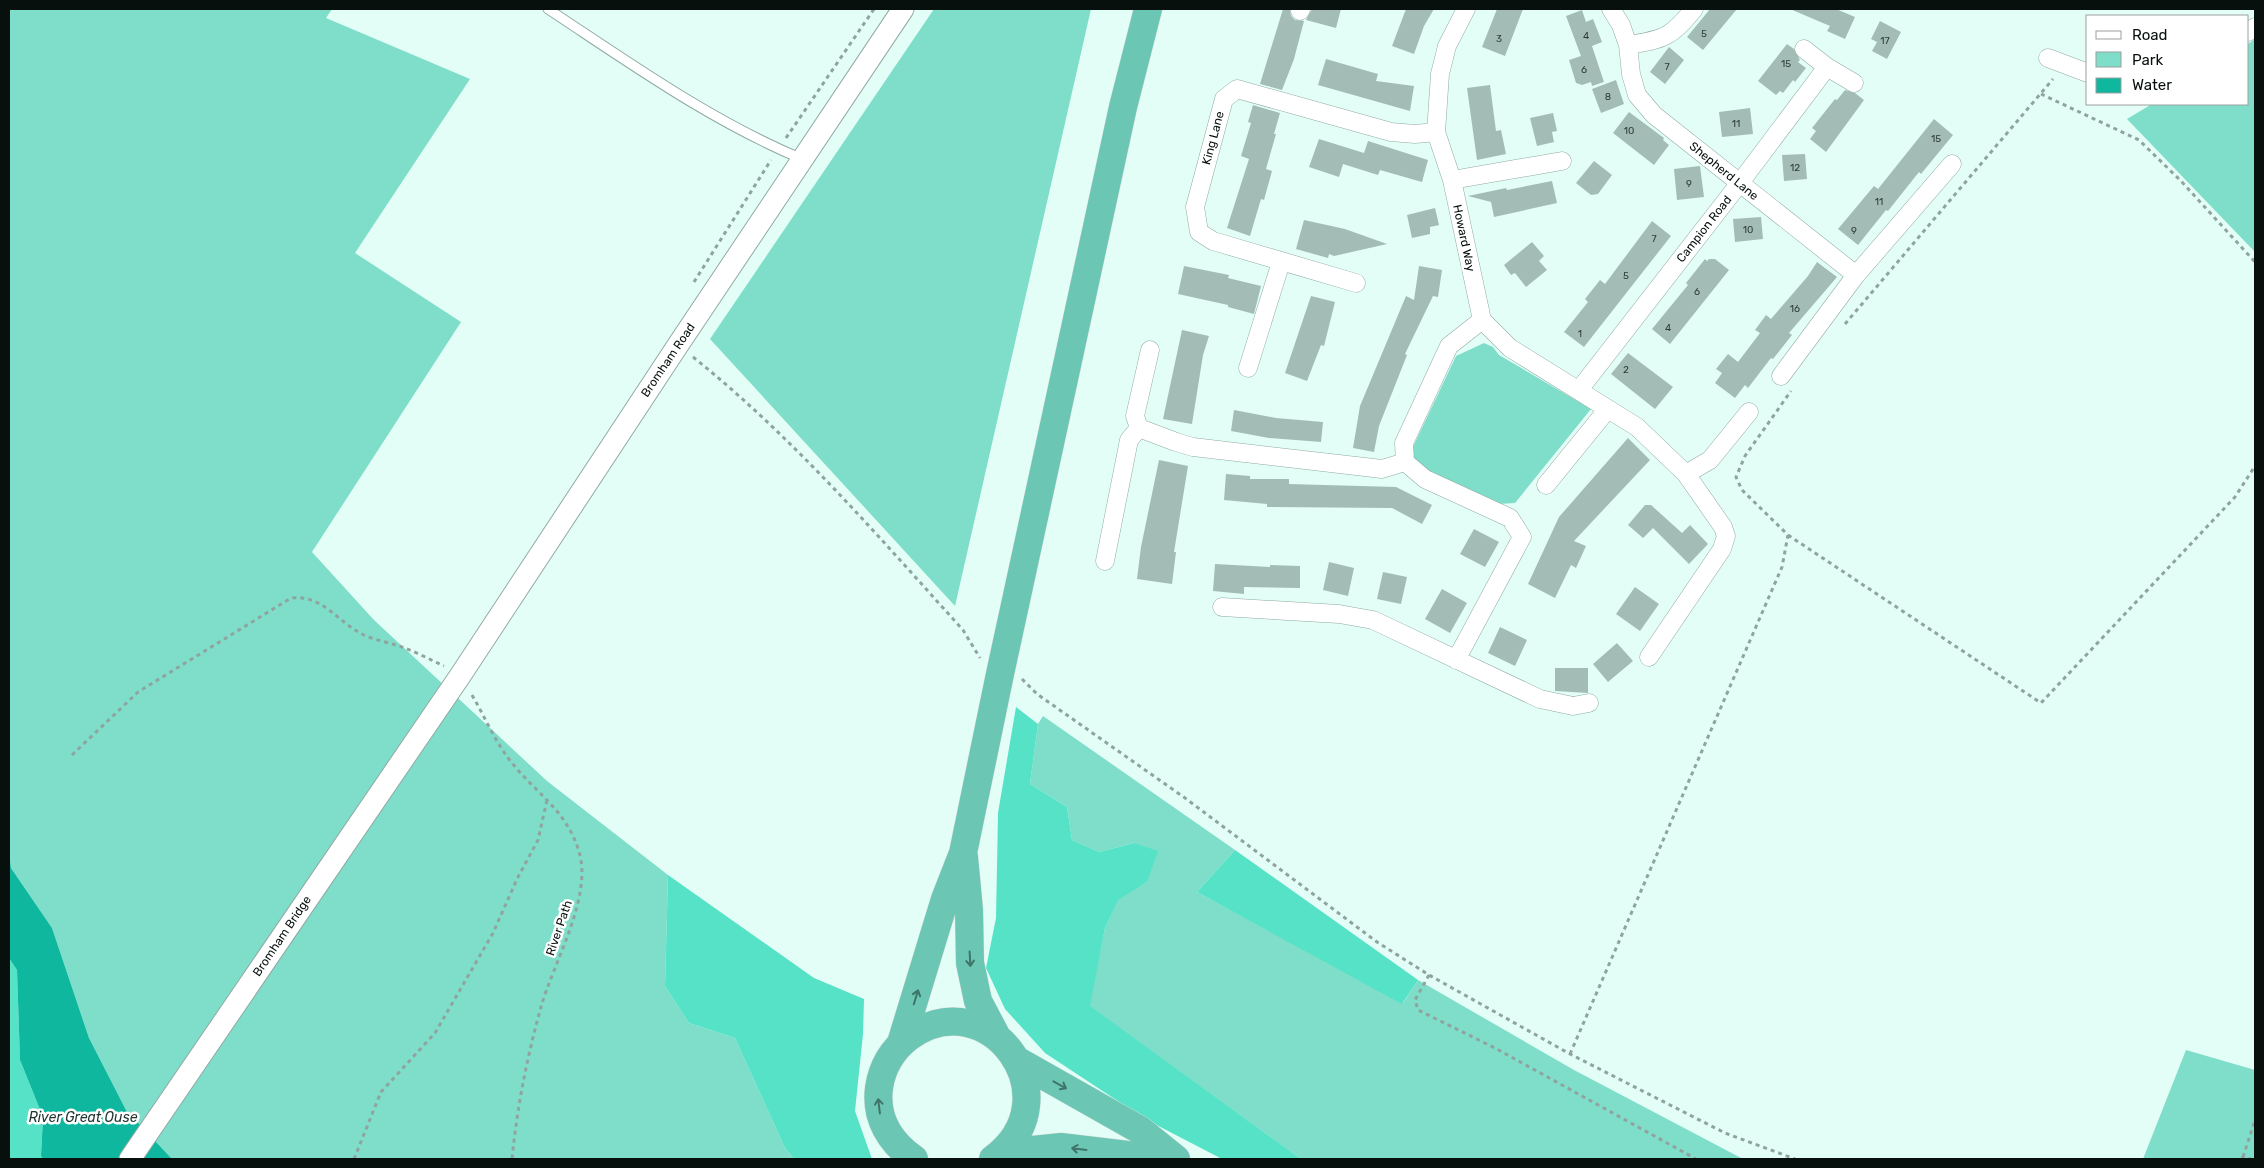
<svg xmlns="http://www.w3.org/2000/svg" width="2264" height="1168" font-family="Rubik,sans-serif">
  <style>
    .green { fill: #7edec9 }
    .forest { fill: #55e2c7 }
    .water { fill: #0eb79e }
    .building { fill: #a3bdb6 }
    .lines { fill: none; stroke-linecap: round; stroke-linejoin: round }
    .service-casing { stroke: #91aaa4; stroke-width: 11 }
    .minor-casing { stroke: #91aaa4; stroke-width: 19 }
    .tertiary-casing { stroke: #91aaa4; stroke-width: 23 }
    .trunk-casing { stroke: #e1e2e2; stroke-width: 29 }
    .path { stroke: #90a49f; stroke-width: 3; stroke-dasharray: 4 4; stroke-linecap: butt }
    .service { stroke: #fff; stroke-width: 9 }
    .minor { stroke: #fff; stroke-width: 18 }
    .tertiary { stroke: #fff; stroke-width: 21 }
    .trunk { stroke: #6cc6b4; stroke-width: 28 }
    .oneway { stroke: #3f7469 }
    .labels { text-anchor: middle; stroke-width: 5; stroke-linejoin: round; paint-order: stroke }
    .number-label { font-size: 10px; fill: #2f3b38 }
    .street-label { font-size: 12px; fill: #08100e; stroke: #fff }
    .water-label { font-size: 14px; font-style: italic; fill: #1e3530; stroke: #fff }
  </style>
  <rect width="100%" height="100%" fill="#e3fef7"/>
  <path class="green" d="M9,9H332L326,18L470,79L355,253L461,322L312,552L374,620L547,781L668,875L665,986L689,1023L735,1038L785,1148L794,1159H172L126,1110L89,1038L52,928L11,868L9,852Z
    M934,9H1091L955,606L710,339Z
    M2255,39V252L2127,119L2152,104H2248V44Z
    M1484,343L1493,347L1499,355L1591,409L1515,503L1498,504L1419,467L1413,459V447L1456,356Z
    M1043,716L1235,850L1197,892L1403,1003L1418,980L1574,1070L1743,1159H1301L1089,1006L1105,928L1118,899L1147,882L1134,843L1099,852L1072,840L1067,807L1030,784L1038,724Z
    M2186,1050L2255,1070V1159H2143Z"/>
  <path class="forest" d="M1016,707L1038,724L1030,784L1067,807L1072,840L1099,852L1134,843L1158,851L1147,882L1118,900L1105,928L1090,1006L1301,1159H1222L1145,1119L1045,1053L1005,1009L986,968L996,918L998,813Z
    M1235,850L1418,980L1402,1004L1197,892Z
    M668,875L814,978L864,999L863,1034L855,1111L872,1159H794L785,1148L735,1038L689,1023L665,986Z
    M9,958L17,970L20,1060L43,1117L41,1156L43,1159H9Z"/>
  <path class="water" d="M9,852L11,868L52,928L89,1038L126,1110L172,1159H43L41,1156L43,1117L20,1060L17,970L9,958Z"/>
  <path class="building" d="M1283,9H1290L1291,16L1295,20L1304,21L1294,59L1282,90L1260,84Z
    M1312,9H1341L1336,28L1306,20Z
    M1406,9H1434L1424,26L1414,54L1392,46Z
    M1497,9H1523L1505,56L1482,47Z
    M1710,9H1737L1703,50L1687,37Z
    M1790,9H1836L1855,17L1845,39L1827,31L1830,26Z
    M1582,10L1586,22L1593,19L1602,42L1592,46L1604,82L1592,86L1591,82L1582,85L1576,83L1569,60L1581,56L1566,16Z
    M1880,21L1901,32L1887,59L1872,51L1877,42L1871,39Z
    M1787,44L1794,49L1800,60L1798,62L1806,68L1795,82L1793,80L1783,93L1780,91L1776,95L1758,81Z
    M1669,47L1684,60L1665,84L1650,72Z
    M1326,59L1378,74L1376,81L1414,86L1410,111L1318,85Z
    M1616,80L1624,104L1601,113L1592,89Z
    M1490,85L1496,131L1501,130L1506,154L1477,160L1467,88Z
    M1845,90L1855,93L1864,100L1826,152L1810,139L1816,131L1812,128L1835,99L1837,100Z
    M1253,105L1280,113L1274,134H1276L1266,169L1272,171L1264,200L1261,199L1250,236L1227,228L1249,159L1241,156L1251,123L1248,122Z
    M1750,108L1753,134L1722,137L1719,112Z
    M1629,112L1664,138L1663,140L1669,145L1654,165L1613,133Z
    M1553,113L1557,131L1552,132L1554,142L1537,146L1530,118Z
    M1934,119L1953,135L1921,174L1919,172L1888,211L1886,210L1858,245L1838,229L1874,186L1878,189Z
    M1319,139L1364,153L1368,141L1428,160L1422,182L1380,170L1378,175L1343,164L1339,177L1309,167Z
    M1805,154L1807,179L1784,181L1782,155Z
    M1594,161L1612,175L1598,194L1591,195L1576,183Z
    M1700,166L1704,197L1677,200L1674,169Z
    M1552,181L1557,203L1494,217L1491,202L1468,196L1506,188L1507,190Z
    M1435,208L1439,225L1430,227V234L1412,238L1407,215Z
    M1761,217L1763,239L1735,242L1733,219Z
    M1304,220L1345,229L1387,244L1334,256L1329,254L1328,258L1296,249Z
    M1652,221L1671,236L1584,347L1564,332L1588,302L1585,299L1600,280L1605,284Z
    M1532,242L1544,256L1539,261L1547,270L1526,287L1515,273L1511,275L1504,265Z
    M1705,259L1707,261L1709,259H1715L1729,270L1670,344L1652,329L1688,285L1686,283Z
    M1817,262L1837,277L1789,333L1792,335L1773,359L1771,358L1748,388L1745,385L1735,398L1715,383L1722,373L1716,369L1728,354L1738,362L1760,333L1755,330L1766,315L1771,319L1808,276Z
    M1184,266L1229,275L1228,278L1261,286L1254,314L1228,307V305L1178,294Z
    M1419,266L1442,270L1438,297L1433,296L1405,354L1407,355L1379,426L1374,452L1353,448L1360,406L1406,296L1414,300Z
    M1311,296L1335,302L1324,346L1321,345L1307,381L1285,373Z
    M1182,330L1209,336L1203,355L1192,424L1163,419Z
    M1628,353L1673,387L1655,409L1611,374Z
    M1234,410L1276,418L1323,422L1321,442L1269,438L1231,431Z
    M1628,438L1650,460L1574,541L1586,546L1576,568L1571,565L1555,598L1528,584L1559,517Z
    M1159,460L1188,466L1174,552H1176L1172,584L1137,579L1141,547Z
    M1226,474L1250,476V479H1289V484L1396,487L1432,505L1422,524L1392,508L1267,507V504L1224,500Z
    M1645,505H1651L1682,533L1690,525L1708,544L1689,564L1653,528L1643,538L1628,525Z
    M1474,529L1499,542L1485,567L1460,554Z
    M1329,562L1354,568L1348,596L1323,590Z
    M1215,564L1270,567V565L1300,566V588L1244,587V594L1213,591Z
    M1383,572L1407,577L1401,604L1377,599Z
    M1635,587L1659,604L1640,631L1616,614Z
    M1442,589L1467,603L1450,633L1425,619Z
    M1500,627L1527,640L1515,666L1488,653Z
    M1617,643L1633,661L1608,682L1593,664Z
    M1555,668H1588V693L1555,691Z"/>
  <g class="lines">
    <g class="service-casing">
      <path id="service" d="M548,9C630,63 711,121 802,159"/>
    </g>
    <g class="minor-casing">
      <path id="minor" d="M1466,9L1447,46L1440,74L1436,132L1452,180L1482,320L1510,348L1637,427L1686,474L1723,527L1726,536L1722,549L1649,657
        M1611,9L1621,25L1628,45L1631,74L1637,95L1654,115L1856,275
        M1300,11L1301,9
        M2248,32L2255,27
        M1628,45C1665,39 1670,38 1694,9
        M1804,49L1827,67L1854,83
        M2048,58L2088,73
        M1452,180L1562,161
        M1356,283L1213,241L1199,232L1195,207L1224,99L1237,89L1391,132L1415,134L1436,132
        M1248,368L1281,262
        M1781,376L1856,275L1952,164
        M1579,390L1739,184L1827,67
        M1139,428L1176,442L1193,447L1382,469L1405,462L1404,443L1449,346L1482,320
        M1139,428L1135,416L1150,350
        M1405,462L1425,479L1510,518L1522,537L1456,660
        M1686,474L1710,460L1749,412
        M1546,485L1607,410
        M1105,561L1129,440L1139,428
        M1222,607L1339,614L1373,620L1540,699L1573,706L1589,703"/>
    </g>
    <g class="tertiary-casing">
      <path id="tertiary" d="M130,1159L460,676L678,345L903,9"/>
    </g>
    <g class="trunk-casing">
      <path id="trunk" d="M964,857L969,910L970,963L978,1001L997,1037
        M901,1043L945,899L963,853L1000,674L1123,107L1148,9
        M1018,1061L1140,1130L1176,1159
        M1002,1153L1061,1147L1128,1155L1171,1157
        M914,1159C890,1142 875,1118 879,1088C882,1067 892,1050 909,1037C988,979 1076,1098 993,1159"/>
    </g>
    <path class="path" d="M2041,94L2139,140L2181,181L2255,262
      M786,138L874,9
      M694,282L771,160
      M1845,324L2053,79
      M693,357C794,438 877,535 963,630L980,658
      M1788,535L2041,703L2235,497L2255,466
      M1022,679L1037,694L1185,798L1377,942L1429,975L1570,1054L1725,1133L1795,1159
      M472,695C485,717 495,742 512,763C536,793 568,812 579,852C593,896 553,964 541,1007C527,1057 517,1108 512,1159
      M72,755L138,692L291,598C323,594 338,623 364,635C377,641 392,643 405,648C418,653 431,660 444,666
      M1429,975L1415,1000L1418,1010L1495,1048L1696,1159
      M1570,1054L1782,567L1788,535L1742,490L1736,477L1745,456L1791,391
      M2243,1157L2255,1120
      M354,1159L381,1092L435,1033L493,933L517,879L538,840L547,800
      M2242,1159L2243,1157L2251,1159"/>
    <use href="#service" class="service"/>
    <use href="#minor" class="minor"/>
    <use href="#tertiary" class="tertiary"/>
    <use href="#trunk" class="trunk"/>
  </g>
  <defs><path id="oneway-shaft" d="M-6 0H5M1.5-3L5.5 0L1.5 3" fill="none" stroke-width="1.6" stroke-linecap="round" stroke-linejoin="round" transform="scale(1.25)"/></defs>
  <g class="oneway">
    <use href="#oneway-shaft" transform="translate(970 959) rotate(87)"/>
    <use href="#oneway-shaft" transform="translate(916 997) rotate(-73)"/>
    <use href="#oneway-shaft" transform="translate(1060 1085) rotate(29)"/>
    <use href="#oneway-shaft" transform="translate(879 1106) rotate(-97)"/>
    <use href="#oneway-shaft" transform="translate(1079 1149) rotate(-173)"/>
  </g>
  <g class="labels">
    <g class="number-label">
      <text x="1704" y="37">5</text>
      <text x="1586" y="39">4</text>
      <text x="1499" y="42">3</text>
      <text x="1885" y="44">17</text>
      <text x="1786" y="67">15</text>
      <text x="1667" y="70">7</text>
      <text x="1584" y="73">6</text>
      <text x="1608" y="100">8</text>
      <text x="1736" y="127">11</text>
      <text x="1629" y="134">10</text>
      <text x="1936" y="142">15</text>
      <text x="1795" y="171">12</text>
      <text x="1689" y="187">9</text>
      <text x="1879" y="205">11</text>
      <text x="1748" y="233">10</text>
      <text x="1854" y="234">9</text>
      <text x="1654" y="242">7</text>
      <text x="1626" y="279">5</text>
      <text x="1697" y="295">6</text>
      <text x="1795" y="312">16</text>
      <text x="1668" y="331">4</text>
      <text x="1580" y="337">1</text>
      <text x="1626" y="373">2</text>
    </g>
    <g class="street-label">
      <text transform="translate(1213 138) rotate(-75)" y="4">King Lane</text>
      <text transform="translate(1724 171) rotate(39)" y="4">Shepherd Lane</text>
      <text transform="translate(1704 229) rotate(-52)" y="4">Campion Road</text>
      <text transform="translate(1464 238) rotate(78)" y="4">Howard Way</text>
      <text transform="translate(668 360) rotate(-56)" y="4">Bromham Road</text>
      <text transform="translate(559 928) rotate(-71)" y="4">River Path</text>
      <text transform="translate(282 936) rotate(-56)" y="4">Bromham Bridge</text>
    </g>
    <g class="water-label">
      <text x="83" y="1122">River Great Ouse</text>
    </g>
  </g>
  <rect width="2264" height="1168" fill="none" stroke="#08100e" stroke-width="20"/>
  <rect x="2086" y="15" width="162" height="90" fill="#ffffff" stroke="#9c9f9f"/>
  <rect x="2096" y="31" width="25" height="8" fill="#ffffff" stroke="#9c9f9f"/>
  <text x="2132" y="40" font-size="15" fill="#08100e">Road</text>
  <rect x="2096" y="52" width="25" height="15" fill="#7edec9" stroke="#9c9f9f"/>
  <text x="2132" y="65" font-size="15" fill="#08100e">Park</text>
  <rect x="2096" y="78" width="25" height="15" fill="#0eb79e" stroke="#9c9f9f"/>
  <text x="2132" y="90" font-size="15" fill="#08100e">Water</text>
</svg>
